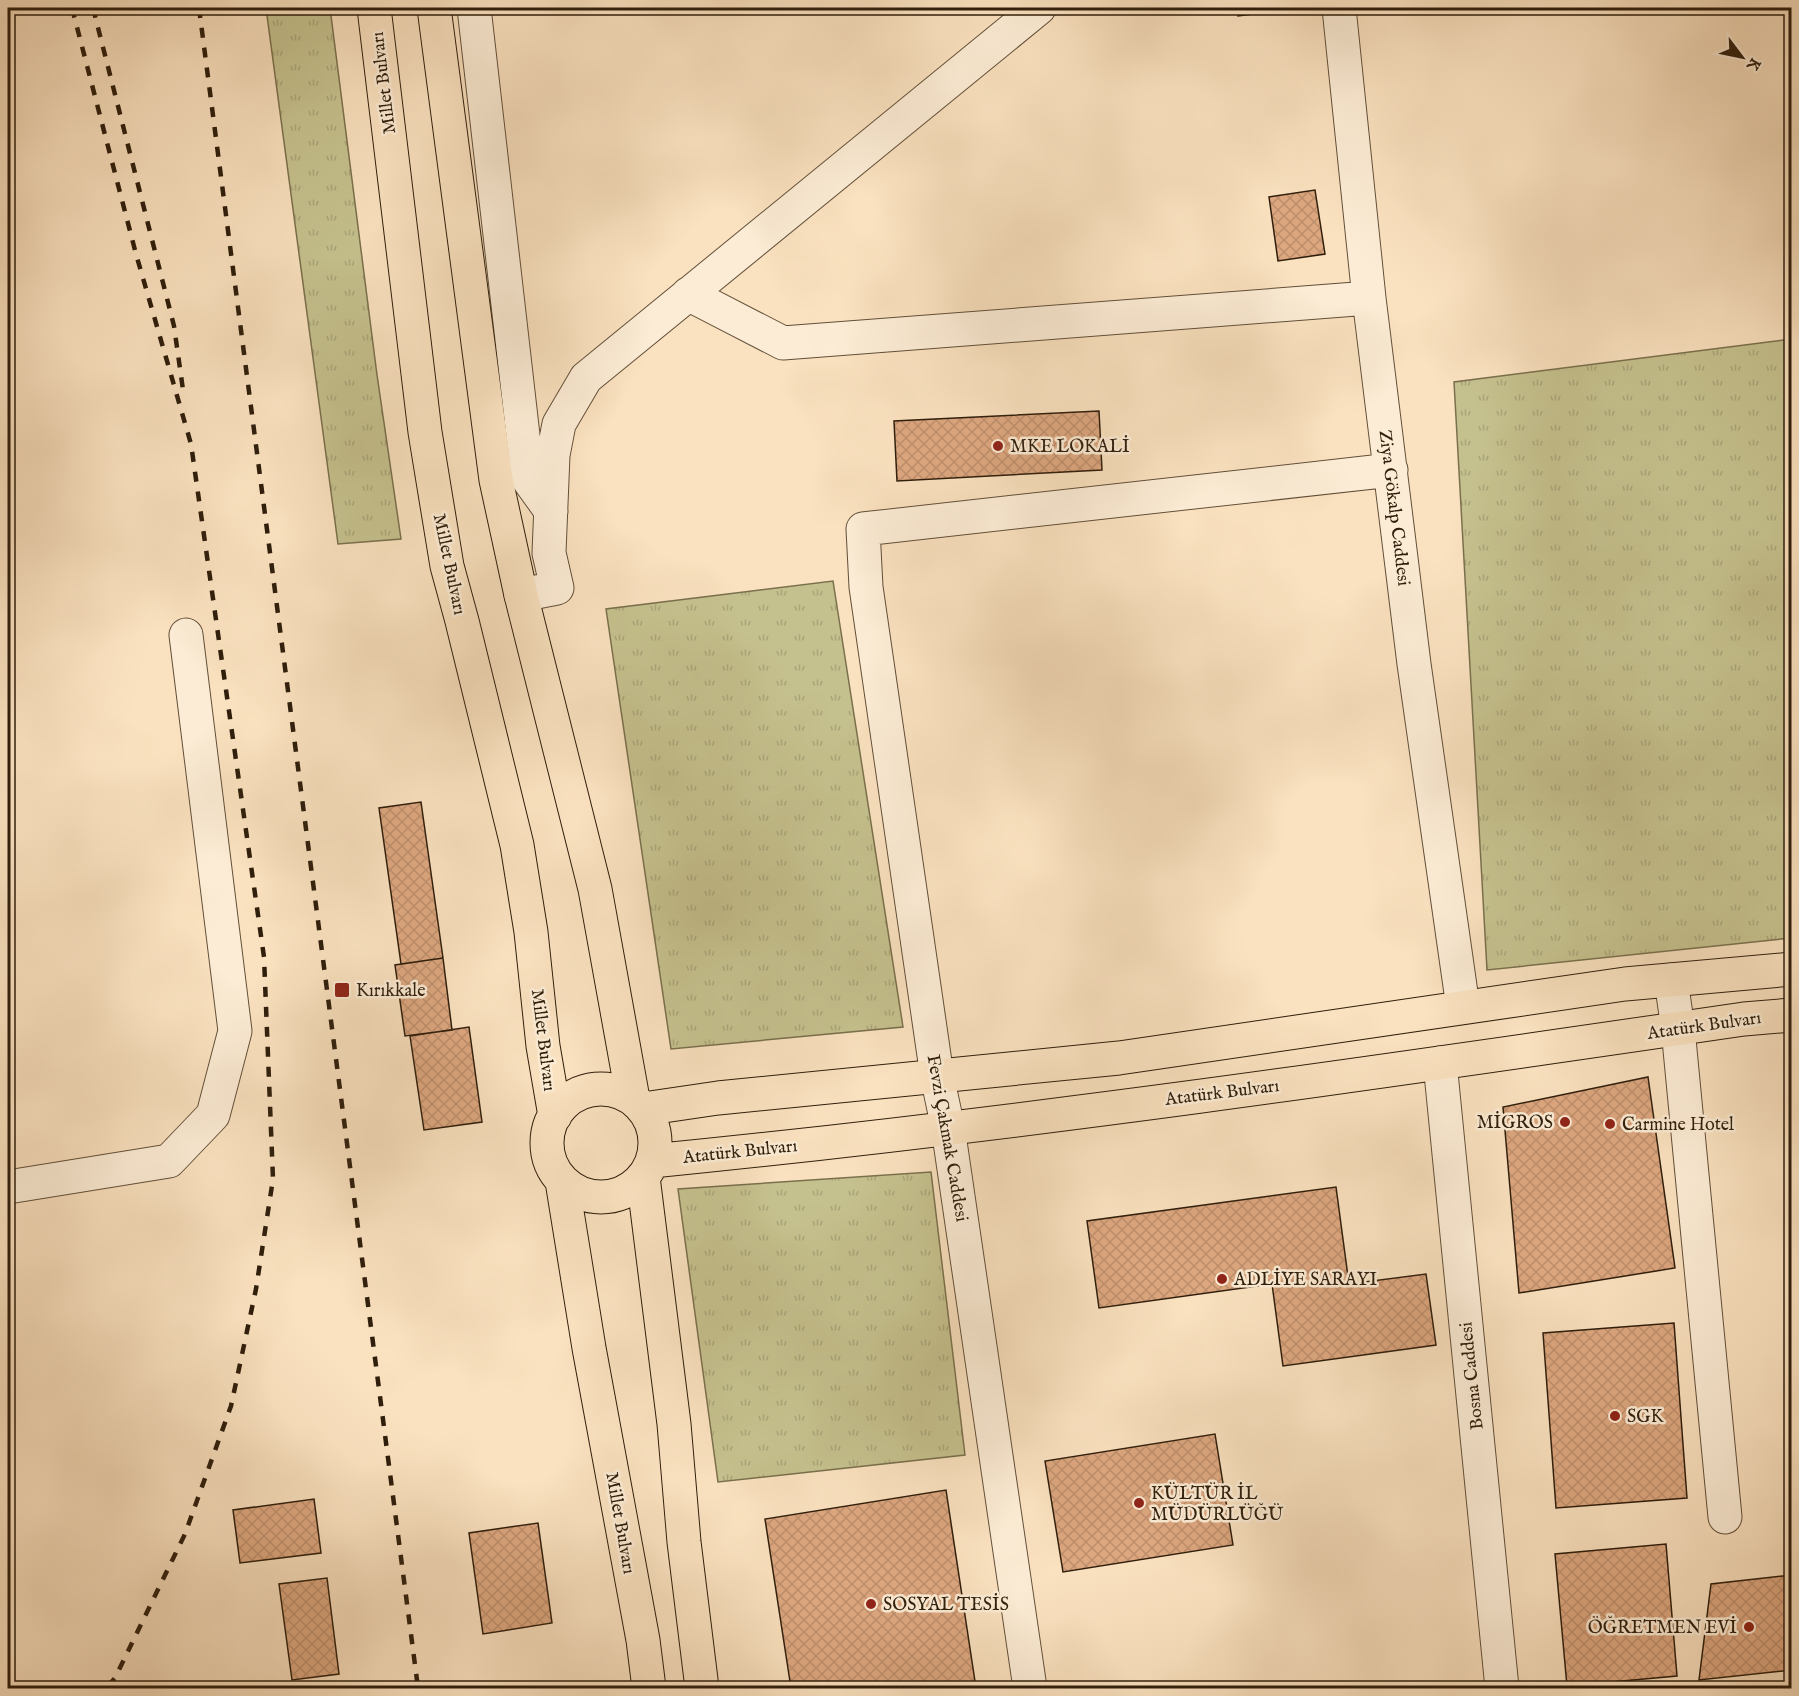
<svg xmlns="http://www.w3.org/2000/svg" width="1799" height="1696" font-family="'IM FELL English',serif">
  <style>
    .grass { fill: url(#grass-tufts); stroke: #7a704d; stroke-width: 1.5 }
    .building { fill: url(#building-cross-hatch); stroke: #2f1e0c; stroke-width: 1.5 }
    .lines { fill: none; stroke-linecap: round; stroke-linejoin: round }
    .minor-casing { stroke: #624f39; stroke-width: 35 }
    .major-casing { stroke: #2f1e0c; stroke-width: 35 }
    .minor { stroke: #fcecd5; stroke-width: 33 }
    .major { stroke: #fae1bf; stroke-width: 33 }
    .rail { stroke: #2f1e0c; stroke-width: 4.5; stroke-dasharray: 10 10; stroke-linecap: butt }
    .poi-dot { fill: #8f2418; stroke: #fcecd5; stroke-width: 2 }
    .labels { text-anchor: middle; stroke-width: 5; stroke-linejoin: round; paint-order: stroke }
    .street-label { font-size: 18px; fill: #2f1e0c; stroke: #fcecd5 }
    .poi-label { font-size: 18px; fill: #2f1e0c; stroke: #fcecd5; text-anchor: start }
  </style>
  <defs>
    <pattern id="grass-tufts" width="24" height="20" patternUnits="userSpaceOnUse" patternTransform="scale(1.5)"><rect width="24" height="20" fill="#c5c18e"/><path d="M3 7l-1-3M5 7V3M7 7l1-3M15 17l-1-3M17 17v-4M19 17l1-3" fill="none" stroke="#aaa579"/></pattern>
    <pattern id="building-cross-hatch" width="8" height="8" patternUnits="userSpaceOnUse" patternTransform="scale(1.5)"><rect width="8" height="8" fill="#dda77f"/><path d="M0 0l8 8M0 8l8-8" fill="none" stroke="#be8f6d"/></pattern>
  </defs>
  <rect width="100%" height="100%" fill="#fae1bf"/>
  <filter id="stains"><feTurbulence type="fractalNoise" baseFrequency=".00333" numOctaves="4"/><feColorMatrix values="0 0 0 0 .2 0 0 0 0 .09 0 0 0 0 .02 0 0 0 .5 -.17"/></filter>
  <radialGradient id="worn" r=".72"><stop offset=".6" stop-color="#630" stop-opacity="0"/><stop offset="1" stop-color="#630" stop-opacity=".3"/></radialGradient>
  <path class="grass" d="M266,8H330L377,375L401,539L338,544Z
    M1791,339V938L1487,970L1454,382Z
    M833,581L903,1027L671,1049L606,609Z
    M931,1172L965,1455L718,1482L678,1189Z"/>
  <path class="building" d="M1237,8H1303L1238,16Z
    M1315,190L1325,254L1278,261L1269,197Z
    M1099,411L1102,470L897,481L894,421Z
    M421,802L443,958L401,964L379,808Z
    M443,958L452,1030L405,1036L395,965Z
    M469,1027L482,1122L424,1130L410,1036Z
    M1648,1077L1675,1268L1519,1293L1503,1107Z
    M1336,1187L1349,1284L1426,1274L1436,1345L1283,1366L1272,1284L1099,1308L1087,1221Z
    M1674,1323L1687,1498L1556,1508L1543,1333Z
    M1215,1434L1233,1545L1063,1572L1045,1461Z
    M946,1490L976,1688H791L765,1519Z
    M314,1499L321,1553L240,1563L233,1510Z
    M538,1523L552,1623L483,1634L469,1533Z
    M1666,1544L1677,1676L1567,1686L1555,1554Z
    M1792,1575V1670L1699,1680L1711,1584Z
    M327,1578L339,1674L292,1680L279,1584Z"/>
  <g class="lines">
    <g class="minor-casing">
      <path id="minor" d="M474,8L528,479L551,511
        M1339,8L1369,298L1414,664L1463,1007
        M688,294L783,343L1369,298
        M521,595L557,588L549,553L553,455L559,424L586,378L1039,8
        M1671,980L1678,1029L1725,1517
        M1440,1063L1502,1688
        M8,1187L169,1161L213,1115L235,1031L186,635
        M1030,1688L948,1128L937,1076L866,587L863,529L1391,470"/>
    </g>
    <g class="major-casing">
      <path id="major" d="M374,8L425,432L447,566L462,621L517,845L531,932L543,1046L555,1116
        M434,8L496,480L521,595L595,889L633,1099
        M547 1143a54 54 0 1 1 108 0a54 54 0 1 1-108 0Z
        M643,1109L718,1098L1119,1058L1625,984L1792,969
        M652,1161C1017,1125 1381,1072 1744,1019L1792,1015
        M643,1177L674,1424L684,1542L702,1688
        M562,1181L589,1348L643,1640L649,1688"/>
    </g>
    <use href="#minor" class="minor"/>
    <use href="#major" class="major"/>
    <path class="rail" d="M72,8L136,254L191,444L264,957L273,1179L256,1289L231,1406L185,1534L115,1678L106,1688
      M93,8L174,326L184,397
      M199,8L418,1688"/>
  </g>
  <g class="poi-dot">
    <circle cx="998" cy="446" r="6"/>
    <rect x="334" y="982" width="16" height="16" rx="3"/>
    <circle cx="1565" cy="1122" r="6"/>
    <circle cx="1610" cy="1124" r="6"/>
    <circle cx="1222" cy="1279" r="6"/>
    <circle cx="1615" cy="1416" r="6"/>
    <circle cx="1139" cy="1503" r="6"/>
    <circle cx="871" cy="1604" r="6"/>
    <circle cx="1749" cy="1627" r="6"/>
  </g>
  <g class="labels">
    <g class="street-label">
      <text transform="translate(383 83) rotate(-97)" y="6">Millet Bulvarı</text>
      <text transform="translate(1395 508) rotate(83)" y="6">Ziya Gökalp Caddesi</text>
      <text transform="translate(450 564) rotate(78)" y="6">Millet Bulvarı</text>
      <text transform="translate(1704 1025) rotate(-8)" y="6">Atatürk Bulvarı</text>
      <text transform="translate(544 1040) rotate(83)" y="6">Millet Bulvarı</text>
      <text transform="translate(1222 1092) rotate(-7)" y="6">Atatürk Bulvarı</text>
      <text transform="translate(948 1138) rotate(80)" y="6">Fevzi Çakmak Caddesi</text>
      <text transform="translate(740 1151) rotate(-6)" y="6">Atatürk Bulvarı</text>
      <text transform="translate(1471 1376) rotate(-96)" y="6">Bosna Caddesi</text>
      <text transform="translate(621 1523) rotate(80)" y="6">Millet Bulvarı</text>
    </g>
    <g class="poi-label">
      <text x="1010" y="452">MKE LOKALİ</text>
      <text x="356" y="996">Kırıkkale</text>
      <text x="1553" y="1128" text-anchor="end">MİGROS</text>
      <text x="1622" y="1130">Carmine Hotel</text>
      <text x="1234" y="1285">ADLİYE SARAYI</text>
      <text x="1627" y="1422">SGK</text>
      <text x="1151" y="1499">KÜLTÜR İL<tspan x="1151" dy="21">MÜDÜRLÜĞÜ</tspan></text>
      <text x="883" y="1610">SOSYAL TESİS</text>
      <text x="1737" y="1633" text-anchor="end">ÖĞRETMEN EVİ</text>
    </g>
  </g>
  <rect width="1799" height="1696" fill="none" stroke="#fae1bf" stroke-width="30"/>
  <rect x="9" y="9" width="1781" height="1678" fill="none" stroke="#2f1e0c" stroke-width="3"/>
  <rect x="15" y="15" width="1769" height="1666" fill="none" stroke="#2f1e0c" stroke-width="1.5"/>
  <g transform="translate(1742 57) rotate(122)" stroke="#fcecd5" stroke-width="4.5" paint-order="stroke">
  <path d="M0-4.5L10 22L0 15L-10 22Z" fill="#2f1e0c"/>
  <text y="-9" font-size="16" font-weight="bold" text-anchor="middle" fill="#2f1e0c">K</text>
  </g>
  <rect width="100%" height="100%" filter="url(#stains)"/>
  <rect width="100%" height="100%" fill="url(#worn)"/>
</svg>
